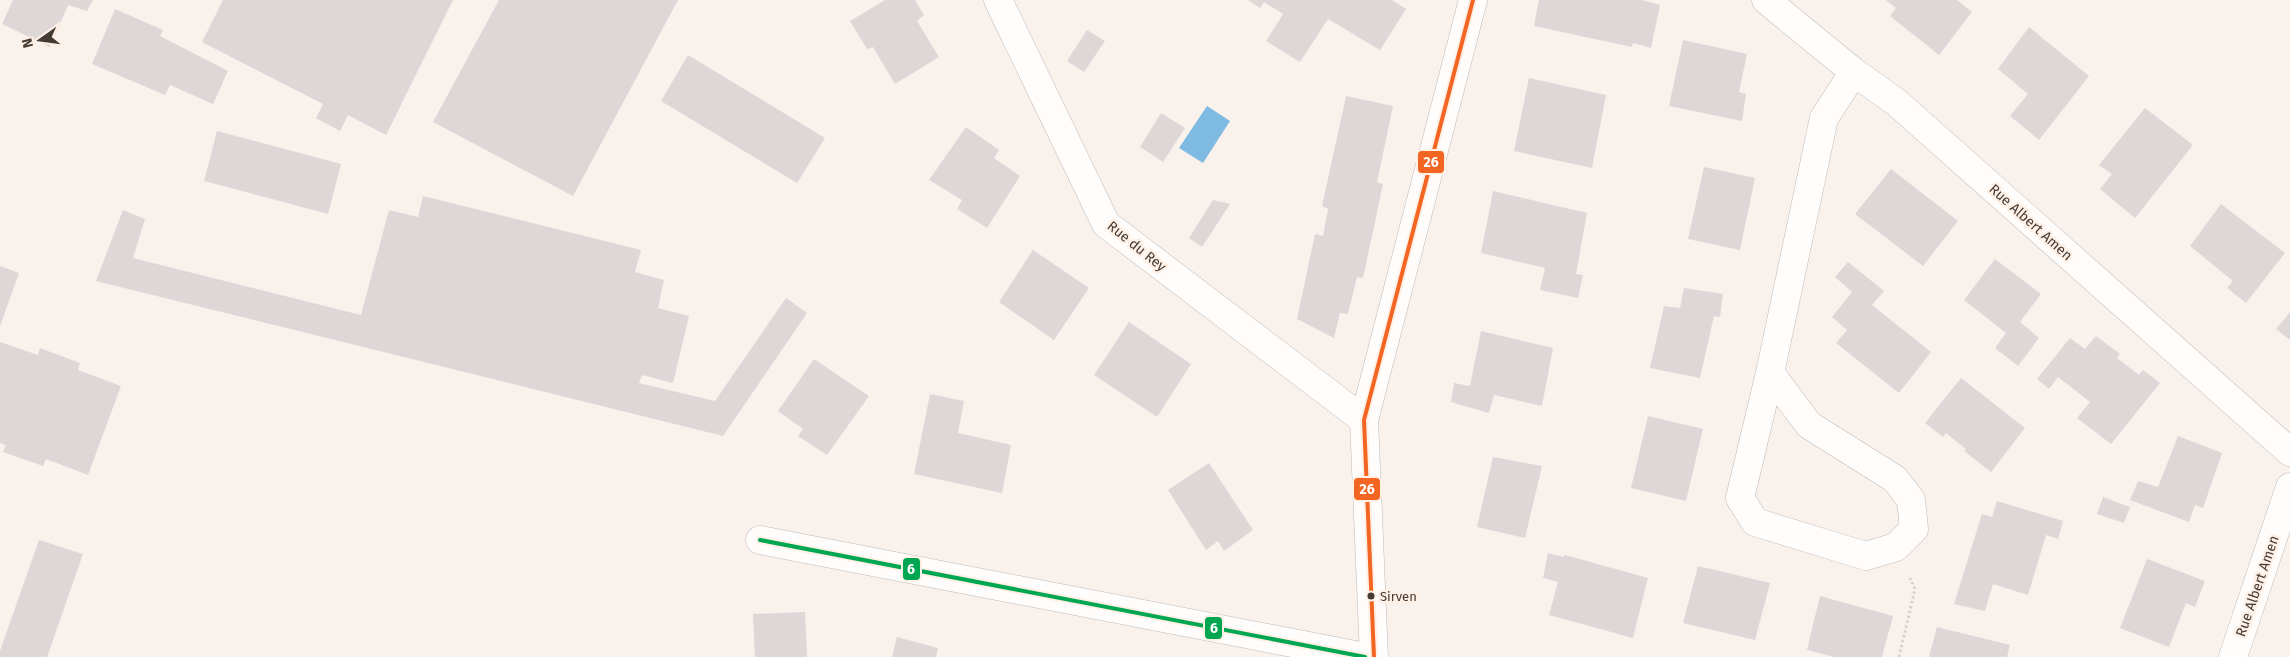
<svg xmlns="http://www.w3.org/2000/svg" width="2290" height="657" font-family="'Fira Sans',sans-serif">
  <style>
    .water { fill: #7ebae1 }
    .building { fill: #ded7d7 }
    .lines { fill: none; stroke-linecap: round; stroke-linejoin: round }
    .street-casing { stroke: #c0b9b5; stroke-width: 29 }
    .path { stroke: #d5d2d0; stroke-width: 3; stroke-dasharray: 2.5 2.5; stroke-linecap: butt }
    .street { stroke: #fefdfc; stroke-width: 28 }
    .bus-1-casing { stroke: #fff0e6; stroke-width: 8 }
    .bus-2-casing { stroke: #fff0e6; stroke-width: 8 }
    .bus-1 { stroke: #00a651; stroke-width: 4 }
    .bus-2 { stroke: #f26522; stroke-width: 4 }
    .bus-dot { fill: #423b36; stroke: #fff0e6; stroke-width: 2 }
    .labels { text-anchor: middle; stroke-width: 5; stroke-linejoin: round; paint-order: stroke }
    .bus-label { font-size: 13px; fill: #423b36; stroke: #fff0e6; text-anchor: start }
    .street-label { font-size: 14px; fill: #423b36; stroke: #fff0e6 }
    .line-badge { stroke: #fff0e6; stroke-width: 2 }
    .badge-label { font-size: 14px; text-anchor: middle; font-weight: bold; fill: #fff }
  </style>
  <rect width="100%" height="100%" fill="#f9f1ec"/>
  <path class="water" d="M1207,106L1230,121L1203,163L1179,148Z"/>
  <path class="building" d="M13,0H93L87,11L68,5L50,47L2,24Z
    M223,0H453L386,135L348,115L340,131L316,118L323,104L202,42Z
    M499,0H678L573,196L433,122Z
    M885,0H915L924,15L917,21L939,57L895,84L873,47L867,49L850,21Z
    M1248,0H1392L1406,9L1380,50L1328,19L1300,62L1266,41L1283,14L1264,2L1260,8Z
    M1539,0H1642L1660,5L1651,48L1633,43L1632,47L1534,26Z
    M1886,0H1957L1972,12L1939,55L1890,16L1896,8Z
    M115,9L163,30L160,36L228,71L213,104L170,85L165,95L92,64Z
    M2029,27L2089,76L2039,140L2010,116L2028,94L1998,69Z
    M1087,30L1105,41L1084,72L1067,61Z
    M1683,40L1747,54L1739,92L1746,94L1742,121L1669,106Z
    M688,55L825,138L797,183L661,101Z
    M1529,78L1606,95L1592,168L1514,151Z
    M1346,96L1393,106L1377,182L1383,184L1363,278L1357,277L1348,314L1340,313L1334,338L1297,319L1315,234L1323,236L1328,209L1322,206Z
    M2145,108L2193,145L2135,218L2100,189L2112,174L2099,165Z
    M1161,113L1185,128L1163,162L1140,147Z
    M966,127L999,150L994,158L1020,176L987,228L957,209L962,200L929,180Z
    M217,131L341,164L328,214L204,181Z
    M1704,167L1755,178L1740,250L1688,239Z
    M1891,169L1958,221L1923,266L1855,214Z
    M1493,191L1587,213L1576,274L1583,275L1578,298L1540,290L1545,268L1481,253Z
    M423,196L641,250L635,272L664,280L658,308L689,316L673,383L642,375L639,383L715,401L786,298L807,313L723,436L96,281L123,210L145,219L133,258L361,315L389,210L418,217Z
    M1213,200L1230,204L1202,247L1189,238Z
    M2221,204L2285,253L2246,303L2227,288L2233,281L2190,246Z
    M1033,250L1089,288L1054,340L999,302Z
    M1995,259L2041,294L2020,322L2039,338L2018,366L1995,348L2006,333L1964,300Z
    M1848,262L1884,291L1872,305L1931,352L1899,393L1836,343L1847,330L1832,317L1852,292L1835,277Z
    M0,266L19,273L0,326Z
    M1684,288L1723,294L1720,317L1714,316L1700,378L1650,368L1664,306L1680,308Z
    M2290,312V340L2276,329Z
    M1129,322L1191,364L1157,417L1094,375Z
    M1481,331L1553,348L1542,406L1494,395L1489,413L1451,402L1454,383L1470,386Z
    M2096,336L2120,354L2117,358L2139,375L2143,370L2160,383L2111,444L2077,418L2090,402L2058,377L2049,389L2037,379L2070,338L2085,349Z
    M0,342L38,355L40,348L80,363L78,370L121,386L88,475L46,459L43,466L3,452L6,445L0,443Z
    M814,359L869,396L827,455L798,436L803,429L778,411Z
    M1961,378L2025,428L1991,472L1964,451L1966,449L1946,433L1943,437L1925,423Z
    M930,394L964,401L958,433L1011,445L1002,493L914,474Z
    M1648,416L1703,429L1686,501L1631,488Z
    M2178,436L2222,453L2203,508L2195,505L2189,522L2130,500L2138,481L2158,487Z
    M1493,457L1542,466L1525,538L1477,527Z
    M1209,463L1253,530L1224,551L1218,541L1206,550L1168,490Z
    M2103,497L2130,507L2124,523L2097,514Z
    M1997,501L2063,521L2058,539L2046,535L2028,595L1993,584L1985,611L1954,604L1982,514L1992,517Z
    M39,540L83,554L47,657H0V651Z
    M1548,553L1564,557L1565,555L1648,578L1633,638L1549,615L1558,582L1543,578Z
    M2147,559L2205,581L2195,607L2186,603L2169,647L2120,628Z
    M1698,566L1770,583L1755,640L1683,623Z
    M1820,596L1893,616L1882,657H1834L1807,650Z
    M805,612L807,657H755L753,614Z
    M1937,627L2010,645L2007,657H1929Z
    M897,637L938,648L936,657H892Z"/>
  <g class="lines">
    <g class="street-casing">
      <path id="street" d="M998,0L1106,224L1364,420
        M1766,0L1854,72L1896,102L2290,452
        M1770,373L1809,425L1895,479L1911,500L1914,529L1896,547L1866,556L1755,522L1740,498L1770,373L1824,118L1854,72
        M760,540L1365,657
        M1374,657L1364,420L1473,0
        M2233,657L2290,487"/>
    </g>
    <path class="path" d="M1899,657L1915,589L1910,578"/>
    <use href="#street" class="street"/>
    <g class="bus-1-casing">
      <path id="bus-1" d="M760,540L1365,657"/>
    </g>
    <g class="bus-2-casing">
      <path id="bus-2" d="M1374,657L1364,420L1473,0"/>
    </g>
    <use href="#bus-1" class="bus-1"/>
    <use href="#bus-2" class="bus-2"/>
  </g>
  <circle class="bus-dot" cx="1371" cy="596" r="4.5"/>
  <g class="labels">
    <g class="bus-label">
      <text x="1380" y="601">Sirven</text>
    </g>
    <g class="street-label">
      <text transform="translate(2031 222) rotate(42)" y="5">Rue Albert Amen</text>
      <text transform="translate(1137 246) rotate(39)" y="5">Rue du Rey</text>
      <text transform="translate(2257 586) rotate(-71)" y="5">Rue Albert Amen</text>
    </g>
  </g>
  <g class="line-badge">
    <rect x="1417" y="150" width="28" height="24" rx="5" fill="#f26522"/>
    <rect x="1353" y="477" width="28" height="24" rx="5" fill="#f26522"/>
    <rect x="902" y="557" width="19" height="24" rx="5" fill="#00a651"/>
    <rect x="1204" y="616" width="19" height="24" rx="5" fill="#00a651"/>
  </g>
  <g class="badge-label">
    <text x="1431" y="167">26</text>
    <text x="1367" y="494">26</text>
    <text x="911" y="574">6</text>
    <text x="1214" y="633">6</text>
  </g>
  <g transform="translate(40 40) rotate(256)" stroke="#fff0e6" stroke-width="4" paint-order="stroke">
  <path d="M0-4L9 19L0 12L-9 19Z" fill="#423b36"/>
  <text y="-8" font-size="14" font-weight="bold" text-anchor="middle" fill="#423b36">N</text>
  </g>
</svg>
